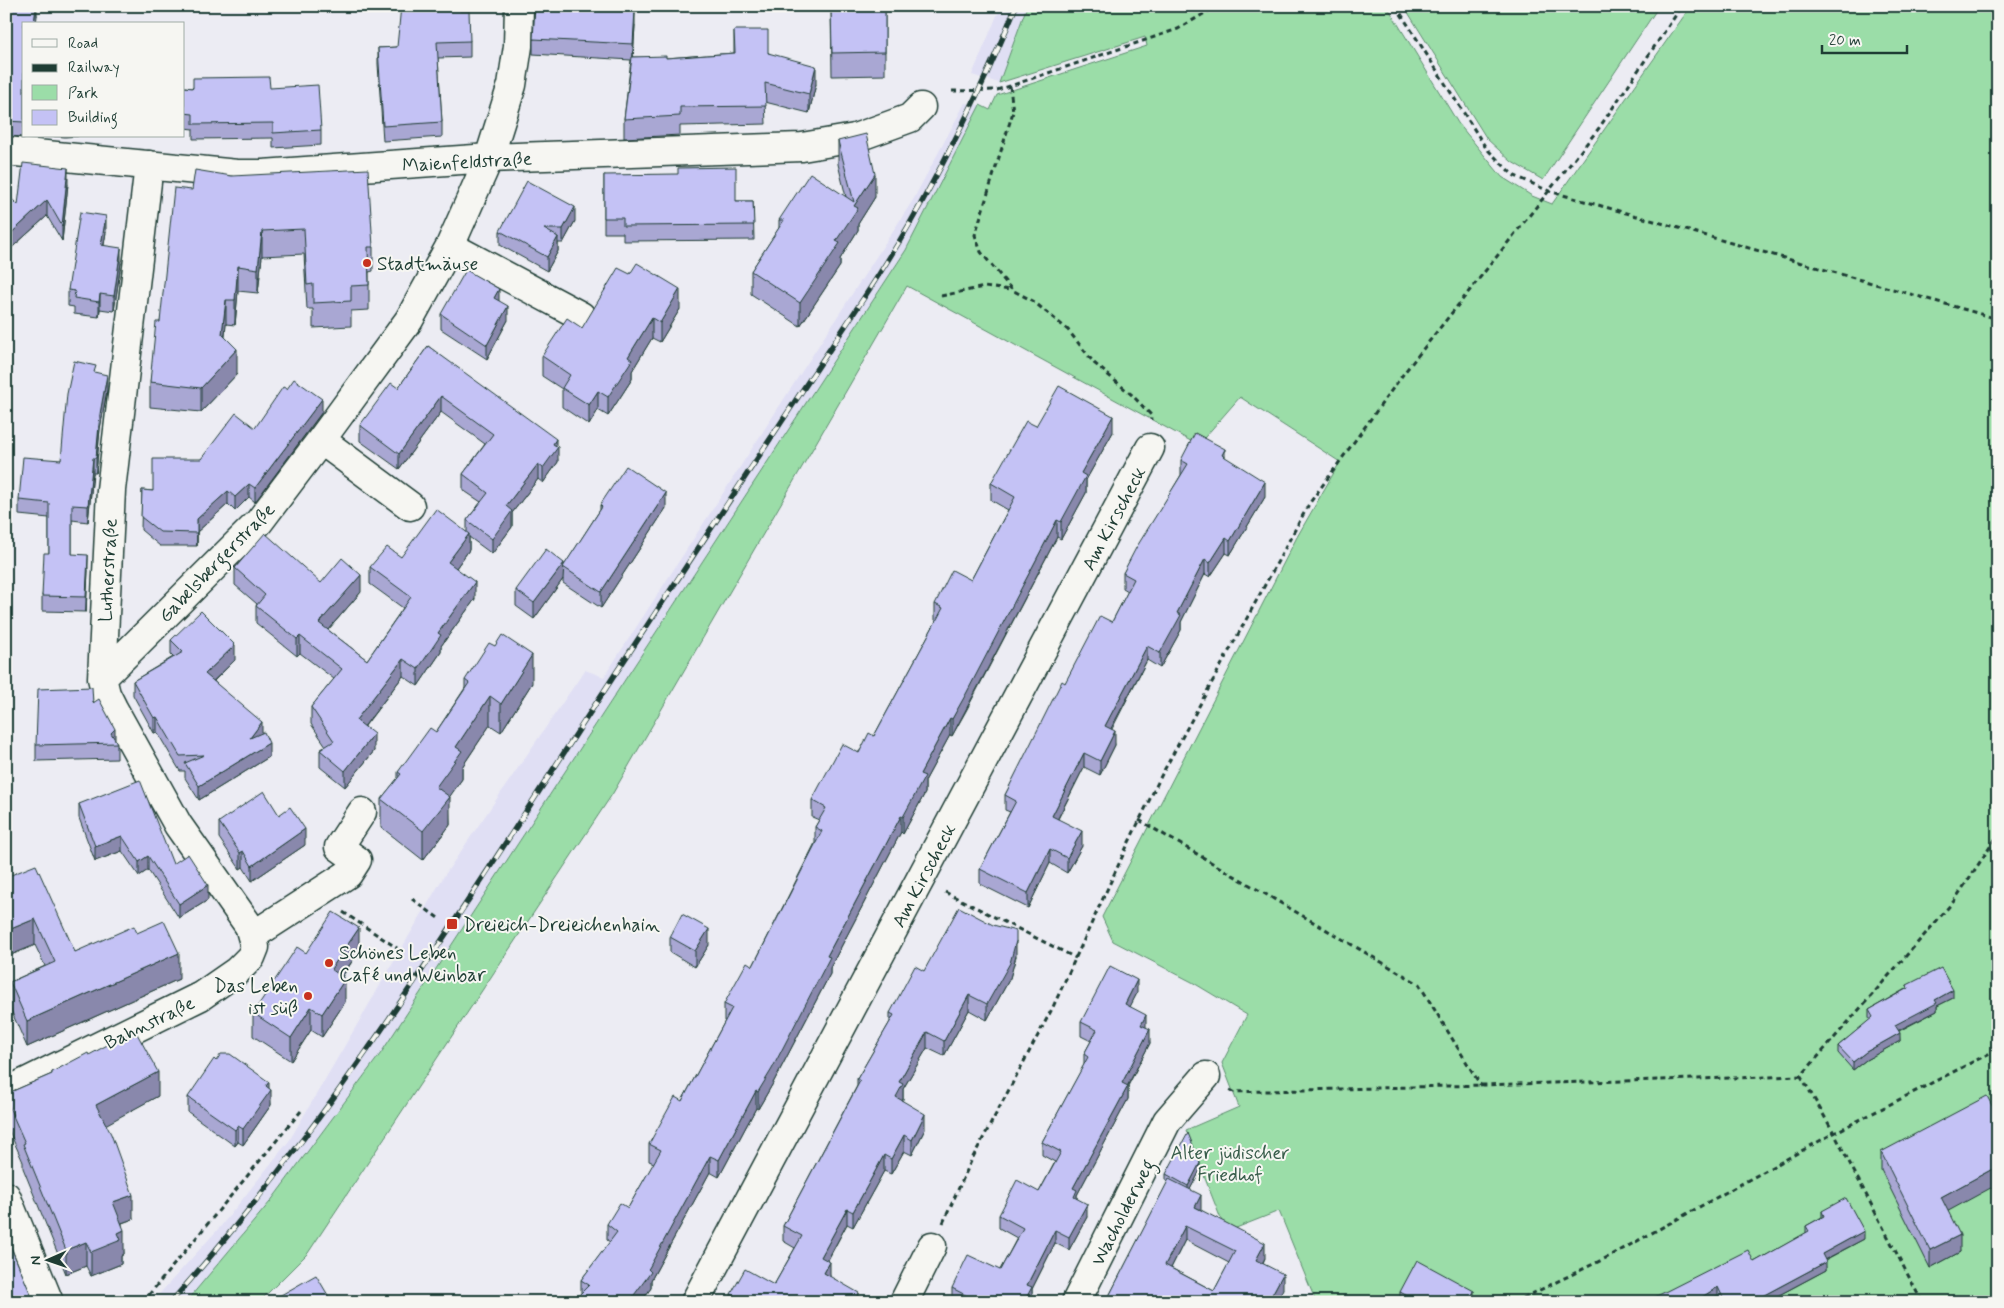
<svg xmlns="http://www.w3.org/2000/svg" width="2004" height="1308" font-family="Mynerve,sans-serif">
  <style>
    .built { fill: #e0dff4 }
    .green { fill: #9bdda8; stroke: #5d8d6e }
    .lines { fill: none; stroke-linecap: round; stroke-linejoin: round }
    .minor-casing { stroke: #1f3d34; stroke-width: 31 }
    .tertiary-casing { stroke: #1f3d34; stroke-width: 31 }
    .path { stroke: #1f3d34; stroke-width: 3; stroke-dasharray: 5 4; stroke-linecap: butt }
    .minor { stroke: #f6f6f2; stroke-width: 28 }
    .tertiary { stroke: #f6f6f2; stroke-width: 28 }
    .rail-casing { stroke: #1f3d34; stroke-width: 5.5 }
    .rail { stroke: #f6f6f2; stroke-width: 4; stroke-dasharray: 11; stroke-linecap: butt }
    .wall { fill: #a9a7d3; stroke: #1f3d34; fill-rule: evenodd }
    .shaded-wall { fill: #8988ac; stroke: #1f3d34 }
    .building { fill: #c4c2f5; stroke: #1f3d34; fill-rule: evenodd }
    .poi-dot { fill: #c8321e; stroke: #f6f6f2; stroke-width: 2 }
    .labels { text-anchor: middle; stroke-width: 4; stroke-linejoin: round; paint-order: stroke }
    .street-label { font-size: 19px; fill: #1f3d34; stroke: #f6f6f2 }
    .poi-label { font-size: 19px; fill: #1f3d34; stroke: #f6f6f2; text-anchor: start }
    .park-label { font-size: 19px; fill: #385d4b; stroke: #f6f6f2 }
  </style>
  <rect width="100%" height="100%" fill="#ececf3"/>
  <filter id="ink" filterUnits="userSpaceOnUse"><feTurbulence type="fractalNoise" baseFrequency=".02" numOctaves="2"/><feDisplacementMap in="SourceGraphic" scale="10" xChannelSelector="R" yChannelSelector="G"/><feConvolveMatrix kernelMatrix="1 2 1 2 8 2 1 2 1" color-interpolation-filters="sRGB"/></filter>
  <g filter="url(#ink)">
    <path class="built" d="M1001,6H1027L999,83L972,75Z
      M965,103L980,105L906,250L381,1053L270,1202L186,1302H152L221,1226L289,1141L444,876L585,670L604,677L913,200Z"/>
    <path class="green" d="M1027,6H1387L1458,123L1502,177L1532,196L1552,204L1691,6H1998V1302H1316L1279,1211L1226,1232L1186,1130L1239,1107L1222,1063L1247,1015L1192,982L1113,941L1102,917L1297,537L1340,462L1240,397L1198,445L907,286L613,793L308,1253L259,1302H186L270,1202L381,1053L906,250L980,105L990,110L997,95L1147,46L1145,37L999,83Z
      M1404,6H1659L1543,180L1512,162L1487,139Z"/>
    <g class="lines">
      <g class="minor-casing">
        <path id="minor" d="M6,151L237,174H263L489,158L802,147L855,138L910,118L921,107
          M450,246L581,316
          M321,440L410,506
          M102,678L259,522L321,440L409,320L450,246L489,158L512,85L518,46L519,6
          M252,936L348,874L357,860L339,847L362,812
          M6,1092L201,996L237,971L251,957L255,947L249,926L178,825L113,708L106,694L102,678L111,490L149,165
          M695,1302L1150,448
          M904,1302L932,1246
          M1076,1302L1167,1121L1206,1076"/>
      </g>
      <g class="tertiary-casing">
        <path id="tertiary" d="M6,1196L49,1302"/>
      </g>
      <path class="path" d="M1396,6L1486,148L1513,175L1549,191L1998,319
        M1010,86L1013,112L975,235L981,252L1012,290L1033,301L1068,330L1094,363L1132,395L1151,415V420
        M952,91L997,90L1010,86L1178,29L1217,6
        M941,296L984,287L1011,290
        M1139,820L1419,984L1481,1086
        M945,892L1076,958
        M412,899L441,920
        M343,912L397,948
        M1230,1090L1234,1092L1801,1076
        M943,1223L972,1159L1052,1009L1129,842L1161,776L1309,504L1404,373L1599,128L1682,6
        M143,1302L301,1111
        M1515,1302L1610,1256L1834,1133L1801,1076L1954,901L1998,835
        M1922,1302L1834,1133L1998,1049"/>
      <use href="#minor" class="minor"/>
      <use href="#tertiary" class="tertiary"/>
      <g class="rail-casing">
        <path id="rail" d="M171,1302C349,1102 486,869 633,647C686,566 739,486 792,406C838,336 890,263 929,189C961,130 991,68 1016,6"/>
      </g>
      <use href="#rail" class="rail"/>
    </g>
    <path class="wall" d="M37,6V16L24,24V136H25V137L6,136V83H8L9,55L6,54V9Z
      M831,6H885V75L832,76Z
      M460,11L470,41V57L438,58L442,122V137L383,141L378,64V48L397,47Z
      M635,25L633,57L666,58L734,53V30L816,84L809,113L765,102L766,124L680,126V135L624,138V119L631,60L533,54V39Z
      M184,87L193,88H270L321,130V145L273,148V138L193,139V129L184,128Z
      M54,136H78L65,137Z
      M838,141L875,197L858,224V230L840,259V266L800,326L751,294V271L779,228V220L846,197L838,164Z
      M604,175L736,201H753L754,240L623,241V233H604Z
      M232,176L373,247V271L369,272V310L351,311V326L313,328V309H307L304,254L262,256L258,293L238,291L235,325L226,324L225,337L237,374L201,412L150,407V382L160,322L192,190Z
      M68,184L62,241L47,216L6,253V193L18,205Z
      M575,221L563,243H558V251L547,271L500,245V231Z
      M106,232L104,245L121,263L114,311L100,309L99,317L74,314V307L68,306V290Z
      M680,309L660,342L652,338L632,371V379L608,416L598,410L589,425L562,407V389L542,376V356L582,328Z
      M441,314L508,320L487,359L441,329Z
      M428,346L556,446L558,462L543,483L538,479L512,513V527L492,554L469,537V550L456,568L475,599L441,646V652L418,686L403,676L365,726L374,751L345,787L320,767V750L326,746L311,724V707L334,679L300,653L297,656L256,623V606L257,604L235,585V568L321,583L361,592L328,630L367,660L403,608L370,584V567L401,557L467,532V520L481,502L463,490V474L485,444L441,412L399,469L360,441V425L398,388Z
      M96,372L107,390L100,429L96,473H93L88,522L72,520V554L88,570L86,612L42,611V596L49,553V518L19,515V500L61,460Z
      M322,412L255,502L249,497L235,511L228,504L197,532V546H160L141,530L142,490L153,491L201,459L255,428Z
      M1036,426L1113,432L1086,480V493L1061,539L1057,537L966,711L952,736L950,735L925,781V793L903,834L901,832L830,968V974L772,1085L758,1109L756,1108L719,1177L710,1172L651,1280V1288L641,1302H572L581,1293V1280L610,1242L607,1240V1224L628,1208L654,1163L649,1161V1144L682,1101L725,1021H724V1004L753,966L815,843V827L819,820L812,817V800L874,736L936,621L935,620V604L971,580L1008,510L991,500V483Z
      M1225,457L1265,497L1230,555L1226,553L1210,577L1205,574L1181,622V630L1160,668L1147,660L1112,729L1115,745L1100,775L1084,767L1058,819L1082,846L1067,873L1050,863L1028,908L980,884V869L1010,812L1005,810V795L1065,683L1112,622L1128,591L1123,588V573L1181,475V460Z
      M600,505L666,508L601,608L563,583V579L534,619L516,606V590L564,566L600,510Z
      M171,640L235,660L214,681L262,733L269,757L199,800L185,778V771H180L157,732L154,733L133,695V681L173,657L171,655Z
      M465,680L532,683L501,732L490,725L462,767V779L449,797L450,825L423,860L381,827V799L398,778V772L436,732L465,688Z
      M93,703L117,743V759L36,761V745Z
      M79,804L173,864L208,900L179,918L148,870L139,876L122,851L95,861L79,818Z
      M219,822L305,845L252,881L243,867L240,869L219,838Z
      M6,877L75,952L137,933L179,979L27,1047L10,1008V982L45,966L35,945L6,957Z
      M1998,929V940L1996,938V930Z
      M670,937L709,945L695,967L670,952Z
      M359,951L342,977L345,1002L322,1037L311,1030L291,1061L253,1036V1013L306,953Z
      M1016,956L1010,978L987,1020L969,1010L944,1056L927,1048L903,1089V1099L902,1101L925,1129L912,1155L904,1151L891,1174L884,1171L853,1227L847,1224L828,1260L830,1277L859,1302H731V1294L774,1285L795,1248L783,1241V1226L857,1086V1079L890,1022V1013L924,971Z
      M1907,985L1953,998L1937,1006V1011L1899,1031L1900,1041L1866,1060L1853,1070L1838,1053V1046L1870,1020L1869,1018V1010L1907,988Z
      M1137,993L1130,1006L1146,1028L1150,1043L1128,1086V1099L1077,1195V1199L1087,1217L1069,1250L1055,1243L1032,1289V1302H953L952,1301V1288L1000,1270L1017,1238L999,1228V1215L1039,1192L1055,1162L1042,1155V1142L1084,1065V1054L1091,1041L1081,1036V1022Z
      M89,1055L158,1096L105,1124L133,1219L122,1223L124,1254L121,1256V1264L91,1276L86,1266L66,1274L23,1168V1162L6,1124V1094L52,1074V1072Z
      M269,1088L271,1105L243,1145L238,1142L235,1146L188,1112V1097Z
      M1881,1152L1948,1211L1960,1252L1930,1268L1881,1170Z
      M1200,1171L1190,1189L1201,1210L1265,1258L1263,1263L1283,1289L1106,1302L1168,1182L1166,1181V1174ZM1185,1240L1229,1263L1214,1291L1171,1268Z
      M1822,1211L1864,1239L1825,1260L1826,1270L1766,1302H1721L1718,1295L1707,1302H1645L1754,1262L1806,1233V1226L1822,1217Z
      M1400,1292L1474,1302H1400Z"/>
    <path class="shaded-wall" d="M36,6L37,16L36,24H34Z
      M635,10V25L633,60V44Z
      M816,66V84L809,113V94Z
      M68,168V184L62,241V226Z
      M875,174V197L858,224V230L840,259V266L800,326V303L836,241L854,206Z
      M47,200V216L6,253V238Z
      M575,207V221L563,243V229Z
      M106,216V232L101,261V245Z
      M262,231V256L258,293V269Z
      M558,237V251L547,271V257Z
      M121,248V263L114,311V296Z
      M238,266V291L235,325V300Z
      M499,289V303L494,298Z
      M680,289V309L660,342V323Z
      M100,294V309L99,317V302Z
      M226,300V324L222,359V334Z
      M508,306V320L487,359V345Z
      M652,318V338L632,371V379L608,416V397L628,357Z
      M237,349V374L201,412V388Z
      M107,375V390L100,429L96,473V458L100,414Z
      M598,391V410L589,425V405Z
      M441,396V412L399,469V454Z
      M322,399V412L255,502V488Z
      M1113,416V432L1086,480V493L1061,539V522L1081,473Z
      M556,439V449L558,447V462L543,483V468L553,444Z
      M1225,449V464L1222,455Z
      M93,458V473L88,522V506Z
      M538,464V479L512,513V527L492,554V539L506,506Z
      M1265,482V497L1230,555V541Z
      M249,484V497L235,511V497Z
      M228,491V504L197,532V546V519Z
      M666,493V508L601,608V592Z
      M1057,520V537L952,736V719Z
      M469,534V550L448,579V562Z
      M1226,538V553L1210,577V563Z
      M88,555V570L86,612V597Z
      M1205,559V574L1181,622V630L1160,668V653L1177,613Z
      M564,563L563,579L534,619V603Z
      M361,575V592L319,640V623Z
      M475,582V599L441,646V652L418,686V669L438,633Z
      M300,636V653L297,656V639Z
      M235,645V660L205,689V674Z
      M1147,646V660L1105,740V726Z
      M532,655V683L501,732V704Z
      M403,659V676L356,737V720Z
      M490,696V725L462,767V779L446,802L450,797V825L423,860V831L436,787L456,747Z
      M157,717V732L154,733V718Z
      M950,718V735L925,781V793L903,834V817L920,774Z
      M262,722V737L250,738Z
      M115,729V743L111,733Z
      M1115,731V745L1100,775V761Z
      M374,734V751L345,787V771Z
      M269,743V757L199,800V786Z
      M1084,753V767L1052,830V816Z
      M901,816V832L830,968V974L772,1085L758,1109V1092L827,956Z
      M305,829V845L252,881V866Z
      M1082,831V846L1067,873V858Z
      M122,836V851L95,861V846Z
      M1050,849V863L1028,908V893Z
      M243,851V867L240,869V853Z
      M148,856V870L139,876V862Z
      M208,885V900L179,918V904Z
      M35,919V945L6,957V931Z
      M359,928V951L331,992V969Z
      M709,929V945L695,967V951Z
      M1016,941V956L1010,978L987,1020V1004Z
      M179,953V979L27,1047V1021Z
      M7,964V990L6,991V965Z
      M345,979V1002L322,1037V1014Z
      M1137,980V993L1125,1017V1004Z
      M1953,990V998L1937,1006V1011L1895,1032V1025L1935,1000Z
      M969,995V1010L944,1056V1041Z
      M311,1007V1030L291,1061V1038Z
      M1146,1015V1028L1141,1025Z
      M1150,1029V1043L1122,1096V1083Z
      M927,1032V1048L903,1089V1099L896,1112V1097L899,1082Z
      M1900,1033V1041L1866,1060L1853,1070V1062L1866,1052Z
      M158,1072V1096L96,1130V1105Z
      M269,1082V1092L271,1090V1105L243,1145V1129L266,1086Z
      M1128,1086V1099L1077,1195V1203L1074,1210L1073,1188Z
      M756,1091V1108L719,1177V1160Z
      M925,1114V1129L912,1155V1140Z
      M238,1126V1142L235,1146V1130Z
      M904,1135V1151L891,1174V1159Z
      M884,1155V1171L853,1227V1212Z
      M710,1156V1172L651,1280V1288L641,1302H629L648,1269Z
      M1200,1163V1171L1188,1193V1186Z
      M1998,1166V1184L1941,1215V1197Z
      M133,1195V1219L113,1226V1202Z
      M1201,1195V1210L1195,1207Z
      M1087,1204V1217L1069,1250V1237Z
      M847,1209V1224L821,1272V1257Z
      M1185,1226V1240L1165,1280V1265Z
      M124,1230V1254L121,1256V1264L91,1276V1252L118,1233Z
      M1055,1230V1243L1032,1289V1302H1024L1027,1285Z
      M1864,1231V1239L1822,1261V1254Z
      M1960,1235V1252L1930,1268V1250Z
      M86,1242V1266L66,1274V1250Z
      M1265,1243V1258L1256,1275V1260Z
      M830,1262V1277L824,1273Z
      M1826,1262V1270L1766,1302H1753V1301Z
      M1283,1274V1289L1276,1302H1268Z
      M1718,1287V1295L1707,1302H1694Z
      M1474,1291V1302H1469Z
      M859,1293V1302H855Z"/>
    <path class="building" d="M16,6H36L34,24H24V122L6,121V83H8L10,40H6V9Z
      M401,6H460V11H469L470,41L437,42L442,122L383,126L378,48L397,47Z
      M535,6H580L635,10L633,44L533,39Z
      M831,6H885V52L832,53Z
      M734,30H768V53L816,66L809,94L765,83L766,106L680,107V116L624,119L632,57L666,56V58L735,53Z
      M269,77L270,88L318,85L321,130L273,133V123L193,124V114L184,113V87L193,88V78Z
      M866,134L875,174L854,206L858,208L836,241L840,243L800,303L751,271L784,220H779L810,173L854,202L838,141Z
      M23,163L68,168L62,226L47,200L6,238V193L18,205Z
      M736,167V201H753L754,225L623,226V218H604V175L678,174V168Z
      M368,169L373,247H368L369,285L351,286V301L313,303V284L307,285L304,229L262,231L258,269L238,266L235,300H226L222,334L237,349L201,388L150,382L156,322H160L174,188L192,190L195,170L232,176Z
      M527,181L575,207L563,229H544L558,237L547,257L500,231Z
      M80,212L106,216L101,245L121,248L114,296L100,294L99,302L74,298L75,291L68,290Z
      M637,263L680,289L660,323L652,318L628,357L632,360L608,397L598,391L589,405L562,388L570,375L542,356L567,318L582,328L618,268L630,274Z
      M466,270L499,289L494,298L508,306L487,345L441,314Z
      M428,346L556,439L553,444L558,447L543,468L538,464L506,506L512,511L492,539L467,520L488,493L463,474L493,434L441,396L399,454L360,425L391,383L398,388Z
      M74,361L96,366L94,372L107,375L100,414L96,458H93L88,506L72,505V554L88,555L86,597L42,596L44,553H49V503L19,500L23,457L61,460L67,394Z
      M294,379L322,399L255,488L249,484L235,497L228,491L197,519V533L160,532L141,517L142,490L153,491V459H201L236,413L255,428L283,387L287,389Z
      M1059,386L1113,416L1081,473L1086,476L1061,522L1057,520L966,694L952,719L950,718L920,774L925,776L903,817L901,816L827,956L830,957L772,1069L758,1092L756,1091L719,1160L710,1156L649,1268L648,1269L651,1272L629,1302H572L589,1285L581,1280L617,1232L607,1224L620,1203L628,1208L661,1150L649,1144L675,1097L682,1101L732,1008L724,1004L747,962L753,966L822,831L815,827L826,808L812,800L842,744L859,753L869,733L874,736L943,608L935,604L952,570L971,580L1015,497L991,483L1026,421L1036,426Z
      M1195,433L1225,449L1222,455L1265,482L1230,541L1226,538L1210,563L1205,559L1177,613L1181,615L1160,653L1147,646L1105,726L1115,731L1100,761L1084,753L1052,816L1082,831L1067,858L1050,849L1028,893L980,869L1016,801L1005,795L1062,681L1065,683L1100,616L1112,622L1134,579L1123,573L1136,548L1188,464L1181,460Z
      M626,466L666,493L601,592L563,567L602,507L600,505Z
      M436,509L469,534L448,562L475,582L438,633L441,635L418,669L403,659L356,720L374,734L345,771L320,750L334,741L311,707L342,669L300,636L297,639L256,606L265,595L235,568L265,533L321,583L342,558L361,575L319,623L367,660L411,597L370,567L387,547L401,557Z
      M546,549L564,563L534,603L516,590Z
      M201,611L235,645L205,674L262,722L250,738L264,732L269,743L199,786L185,763L204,755L180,756L157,717L154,718L133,681L183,652L171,640Z
      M502,635L532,655L501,704L490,696L456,747L462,751L436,787L450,797L423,831L381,799L401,774L398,772L430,728L436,732L469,683L465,680L489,643L495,646Z
      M92,687L93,703L99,699L115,729L111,733L117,743L36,745L38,689Z
      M140,780L173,864L188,854L208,885L179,904L148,856L139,862L122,836L95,846L79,804Z
      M264,791L279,815L290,807L305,829L252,866L243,851L240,853L219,822Z
      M36,865L75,952L134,926L137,933L164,921L179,953L27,1021L10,982L55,962L35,919L6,931V877Z
      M959,907L993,925L1016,931V941L1010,963L987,1004L969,995L944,1041L927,1032L899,1082L903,1084L896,1097L925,1114L912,1140L904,1135L891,1159L884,1155L853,1212L847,1209L821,1257L830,1262L824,1273L859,1293L855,1302H745L731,1294L745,1269L774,1285L802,1236L783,1226L860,1081L857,1079L894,1015L890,1013L915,966L924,971Z
      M333,912L359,928L331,969L345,979L322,1014L311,1007L291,1038L253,1013L297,947L306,953Z
      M682,914L709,929L695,951L670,937Z
      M1110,966L1137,980L1125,1004L1146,1015L1141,1025L1150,1029L1122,1083L1128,1086L1073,1188L1077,1190L1074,1197L1087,1204L1069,1237L1055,1230L1027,1285L1032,1287L1024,1302H979L952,1288L968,1255L1000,1270L1023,1228L999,1215L1017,1180L1039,1192L1061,1152L1042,1142L1088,1057L1084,1054L1097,1030L1081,1022Z
      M1941,968L1953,990L1935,1000L1937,1003L1895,1025L1900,1033L1866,1052L1853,1062L1838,1046L1873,1017L1869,1010L1908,988L1907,985Z
      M135,1030L158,1072L96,1105L111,1134L133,1195L113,1202L124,1230L118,1233L121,1240L91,1252L86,1242L66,1250L23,1144L25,1143L6,1100V1094L52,1074V1072L88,1053L89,1055Z
      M221,1054H230L269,1082L266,1086L271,1090L243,1129L238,1126L235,1130L188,1097L214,1059L216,1061Z
      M1987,1096L1998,1117V1166L1941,1197L1960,1235L1930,1250L1881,1152Z
      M1188,1133L1200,1163L1188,1186L1166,1174Z
      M1169,1179L1201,1195L1195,1207L1265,1243L1256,1260L1283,1274L1268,1302H1106ZM1185,1226L1235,1251L1214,1291L1165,1265Z
      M1846,1198L1864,1231L1822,1254L1826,1262L1753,1301L1754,1302H1725L1718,1287L1694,1302H1645L1748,1250L1754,1262L1809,1231L1806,1226L1824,1216L1822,1211Z
      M6,1236L34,1302H6Z
      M1417,1260L1474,1291L1469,1302H1419L1400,1292Z
      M316,1275L332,1302H275L274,1299Z"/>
  </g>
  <g class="poi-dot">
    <circle cx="367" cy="263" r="5"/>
    <rect x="446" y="918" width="12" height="12" rx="2.5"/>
    <circle cx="329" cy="963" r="5"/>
    <circle cx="308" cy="996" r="5"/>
  </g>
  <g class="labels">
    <g class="street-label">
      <text transform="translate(467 161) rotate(-3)" y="7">Maienfeldstraße</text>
      <text transform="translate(1113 518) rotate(-62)" y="7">Am Kirscheck</text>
      <text transform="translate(216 562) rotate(-46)" y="7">Gabelsbergerstraße</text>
      <text transform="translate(107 570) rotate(-87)" y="7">Lutherstraße</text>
      <text transform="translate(923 875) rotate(-62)" y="7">Am Kirscheck</text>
      <text transform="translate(149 1022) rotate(-26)" y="7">Bahnstraße</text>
      <text transform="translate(1122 1212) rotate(-63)" y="7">Wacholderweg</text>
    </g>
    <g class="poi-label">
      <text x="377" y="270">Stadtmäuse</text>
      <text x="463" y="931">Dreieich-Dreieichenhain</text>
      <text x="339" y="959">Schönes Leben<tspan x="339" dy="22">Café und Weinbar</tspan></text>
      <text x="298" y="992" text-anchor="end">Das Leben<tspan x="298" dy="22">ist süß</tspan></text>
    </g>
    <g class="park-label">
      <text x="1230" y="1159">Alter jüdischer<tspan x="1230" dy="22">Friedhof</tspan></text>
    </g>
  </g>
  <rect width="2004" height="1308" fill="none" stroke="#f6f6f2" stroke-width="25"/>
  <rect x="12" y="12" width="1979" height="1283" fill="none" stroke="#1f3d34" stroke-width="2" filter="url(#ink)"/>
  <rect x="22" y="22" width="162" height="115" fill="#f6f6f2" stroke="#a0aca6"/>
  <rect x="32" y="39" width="25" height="8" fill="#f6f6f2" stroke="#a0aca6"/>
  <text x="68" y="48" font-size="15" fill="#1f3d34">Road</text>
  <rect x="32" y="64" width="25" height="8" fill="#1f3d34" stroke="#a0aca6"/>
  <text x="68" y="72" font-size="15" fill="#1f3d34">Railway</text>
  <rect x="32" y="85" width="25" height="15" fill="#9bdda8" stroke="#a0aca6"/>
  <text x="68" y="98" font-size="15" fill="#1f3d34">Park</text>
  <rect x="32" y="110" width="25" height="15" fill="#c4c2f5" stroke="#a0aca6"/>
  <text x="68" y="122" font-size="15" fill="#1f3d34">Building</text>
  <g transform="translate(48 1260) rotate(268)" stroke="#f6f6f2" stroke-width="4" paint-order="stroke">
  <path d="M0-4L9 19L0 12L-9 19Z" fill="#1f3d34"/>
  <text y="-8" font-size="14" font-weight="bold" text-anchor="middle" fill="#1f3d34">N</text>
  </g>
  <path d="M1822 45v8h85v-8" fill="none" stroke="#1f3d34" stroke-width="2.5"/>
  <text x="1829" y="45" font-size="15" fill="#1f3d34" stroke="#f6f6f2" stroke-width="4" paint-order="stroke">20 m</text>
</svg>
